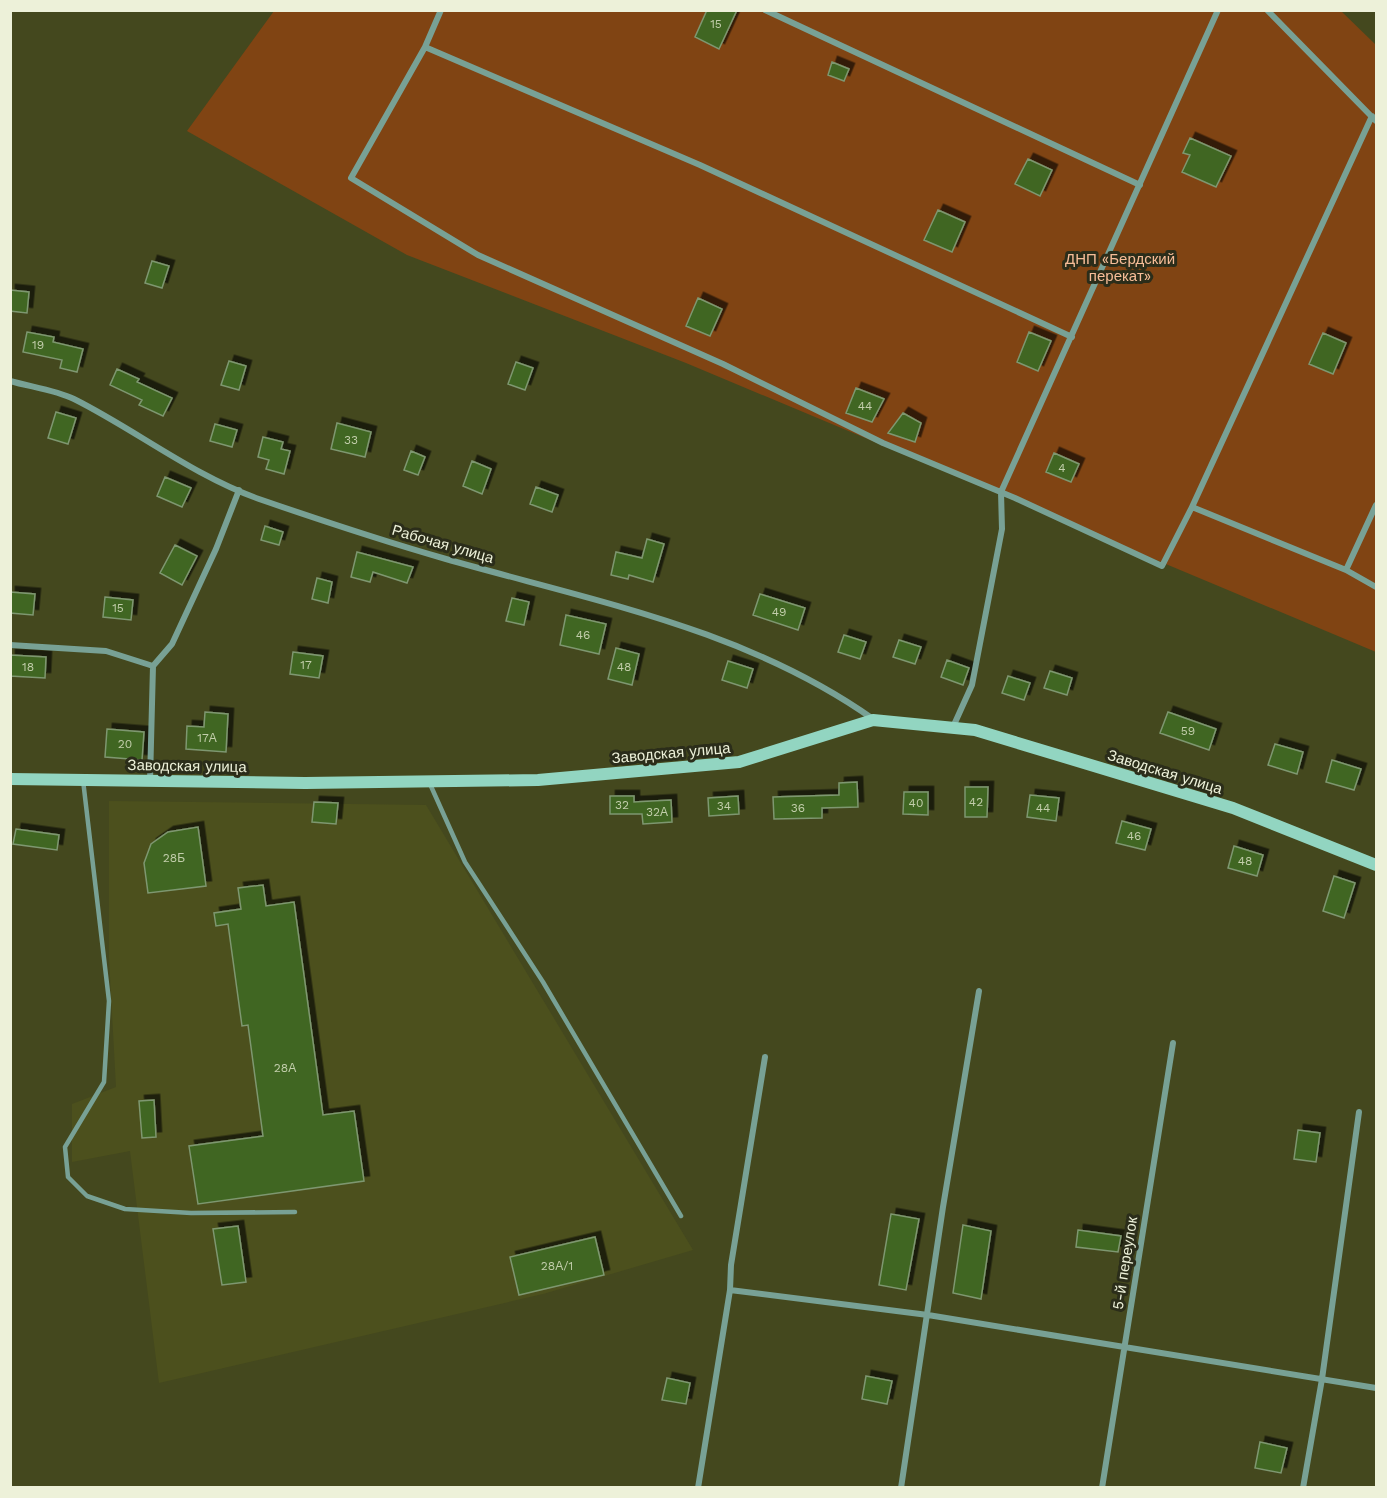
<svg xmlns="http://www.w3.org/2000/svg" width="1387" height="1498" font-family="'Work Sans',sans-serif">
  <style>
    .built { fill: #4c501d }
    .green { fill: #804413 }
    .building { fill: #3f6621; stroke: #7e9770; stroke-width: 1.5; filter: url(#shadow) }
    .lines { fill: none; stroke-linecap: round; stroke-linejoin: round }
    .lane { stroke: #78a195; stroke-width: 4.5 }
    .street { stroke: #78a195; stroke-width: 6 }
    .secondary { stroke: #92d5c1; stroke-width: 12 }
    .labels { text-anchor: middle; stroke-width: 6; stroke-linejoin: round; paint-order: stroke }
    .number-label { font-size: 12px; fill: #c2ceab }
    .park-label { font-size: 15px; fill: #f7bd98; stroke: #2b2d1a }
    .street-label { font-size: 15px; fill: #edf1d9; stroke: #2b2d1a }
  </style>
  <defs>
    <filter id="shadow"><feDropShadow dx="5.5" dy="-5.5" stdDeviation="0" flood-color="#0009"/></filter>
  </defs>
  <rect width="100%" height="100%" fill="#44481e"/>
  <path class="built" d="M109,801L426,805L693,1250L543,1294L159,1383L130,1151L72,1162V1104L116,1087L109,958Z"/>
  <path class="green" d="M274,11H1341L1376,45V652L686,363L407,255L187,131Z"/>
  <path class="building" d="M707,10H737L719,49L695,37Z
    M832,62L849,69L844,81L828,75Z
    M1190,138L1231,156L1216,187L1182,172L1190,155L1183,153Z
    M1028,159L1052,170L1040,196L1015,184Z
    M938,210L965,222L952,252L924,240Z
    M152,261L169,266L162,288L145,283Z
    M10,290L29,292L27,313L10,311Z
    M698,298L722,309L710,336L686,326Z
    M27,332L54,337L53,342L83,349L77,372L60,368L62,360L23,352Z
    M1029,332L1051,341L1038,371L1017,362Z
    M1323,333L1346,343L1333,374L1309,364Z
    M229,361L246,366L239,390L221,385Z
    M516,362L533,368L525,390L508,384Z
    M117,369L139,379L137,382L172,398L163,416L139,405L142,400L110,385Z
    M856,388L884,399L872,422L846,413Z
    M56,412L76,418L68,444L48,438Z
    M903,413L921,423L915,442L888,433Z
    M337,423L371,432L365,457L331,449Z
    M215,424L237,430L232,447L210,441Z
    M263,437L283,442L281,449L290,451L284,474L266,469L269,460L258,457Z
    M411,451L425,457L418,475L404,470Z
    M1054,453L1079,464L1071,482L1046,472Z
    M472,461L491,469L482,494L463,486Z
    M165,477L191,488L182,507L157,496Z
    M536,487L558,495L552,512L530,504Z
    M265,526L283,532L279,545L261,540Z
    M647,539L664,544L653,582L629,575L628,579L611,575L616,552L642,558Z
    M175,545L197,556L182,585L160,573Z
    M357,552L413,567L407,583L373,572L370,582L351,577Z
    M317,578L332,582L328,603L312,599Z
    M10,592L35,594L33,615L10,613Z
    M760,594L805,608L798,630L753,615Z
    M105,597L133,600L131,620L103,617Z
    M512,598L529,602L524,625L506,621Z
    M566,615L606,624L599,654L560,645Z
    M844,635L866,642L860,659L838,652Z
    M899,640L921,647L915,664L893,657Z
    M616,648L639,654L632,685L608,679Z
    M293,652L323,656L319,678L290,674Z
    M10,655L46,657L45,678L10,676Z
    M947,660L969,668L963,685L941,677Z
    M728,661L753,669L747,688L722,680Z
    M1050,671L1072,678L1067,695L1044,688Z
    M1008,676L1030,683L1024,700L1002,693Z
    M205,712L228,714L226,752L186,749L187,726L204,727Z
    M1168,712L1216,729L1209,750L1160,733Z
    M107,729L144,732L142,760L105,757Z
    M1275,744L1303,752L1297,774L1268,765Z
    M1332,760L1361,769L1354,790L1326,782Z
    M857,782L858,807L822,808V818L774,819L773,797L839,795V783Z
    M965,787H988L987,817H965Z
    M904,792H928V815L903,814Z
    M1030,795L1059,798L1056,821L1027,817Z
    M610,796H634V802L671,800L672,822L643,824L642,814H610Z
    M738,796L739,814L709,816L708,798Z
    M314,802L338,803L336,824L312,822Z
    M1122,821L1151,829L1145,850L1116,843Z
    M198,827L206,886L148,893L144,863L151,844L168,832Z
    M16,829L59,835L57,850L13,844Z
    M1234,846L1263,855L1257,876L1228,868Z
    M1334,876L1355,883L1344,918L1323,911Z
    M263,885L266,906L294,902L323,1115L354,1111L364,1181L198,1204L189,1146L263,1136L248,1025L242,1026L228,924L216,926L214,913L241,909L238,888Z
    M154,1100L156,1137L142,1138L139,1101Z
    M1298,1130L1320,1133L1316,1162L1294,1159Z
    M891,1214L919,1219L906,1290L879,1285Z
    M963,1225L991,1231L981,1299L953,1293Z
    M238,1226L246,1282L222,1285L213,1229Z
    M1078,1230L1121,1236L1118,1252L1076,1247Z
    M595,1237L604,1275L519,1295L510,1257Z
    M866,1376L892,1381L887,1404L862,1399Z
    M667,1378L690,1383L686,1404L662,1400Z
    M1260,1442L1287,1448L1281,1473L1255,1468Z"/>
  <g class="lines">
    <path class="lane" d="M83,780L109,1001L104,1082L65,1147L68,1177L87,1196L125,1209L191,1213L295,1212
      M430,784L465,862L543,982L681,1216"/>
    <path class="street" d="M441,10L425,47L351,178L478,255L723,364L883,443L1015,498L1162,566L1192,507L1346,570L1376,587
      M765,10L1140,185
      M1267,10L1376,121
      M425,47L700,165L1072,337
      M10,381C31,387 55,390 74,399C136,430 192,475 259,499C320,520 383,541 446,559C593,601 746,629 873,719
      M1192,507L1372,116
      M1346,570L1376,505
      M10,645L106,651L153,666
      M953,727L972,685L1002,529L1001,492L1218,10
      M150,781L153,666L172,644L216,549L239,490
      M730,1290L731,1265L765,1057
      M698,1488L730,1290L928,1315L1376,1388
      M901,1488L943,1207L979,991
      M1102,1488L1173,1043
      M1303,1488L1322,1379L1359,1112"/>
    <path class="secondary" d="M10,779L305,783L538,780L739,762L873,720L975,730L1233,808L1376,865"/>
  </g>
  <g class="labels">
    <g class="number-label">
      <text x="716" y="28">15</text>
      <text x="38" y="349">19</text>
      <text x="865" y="410">44</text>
      <text x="351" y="444">33</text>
      <text x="1062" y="472">4</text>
      <text x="118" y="612">15</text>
      <text x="779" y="616">49</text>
      <text x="583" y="639">46</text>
      <text x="306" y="669">17</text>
      <text x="28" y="671">18</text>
      <text x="624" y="671">48</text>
      <text x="1188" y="735">59</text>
      <text x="207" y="742">17А</text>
      <text x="125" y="748">20</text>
      <text x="976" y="806">42</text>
      <text x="916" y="807">40</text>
      <text x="622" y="809">32</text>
      <text x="724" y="810">34</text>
      <text x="798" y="812">36</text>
      <text x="1043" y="812">44</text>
      <text x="657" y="816">32А</text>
      <text x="1134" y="840">46</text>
      <text x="174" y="862">28Б</text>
      <text x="1245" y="865">48</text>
      <text x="285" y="1072">28А</text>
      <text x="557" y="1270">28А/1</text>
    </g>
    <g class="park-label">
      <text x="1120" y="264">ДНП «Бердский<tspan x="1120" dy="17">перекат»</tspan></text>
    </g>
    <g class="street-label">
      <text transform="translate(443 544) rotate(16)" y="5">Рабочая улица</text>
      <text transform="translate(671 753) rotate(-5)" y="5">Заводская улица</text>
      <text transform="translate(187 766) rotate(1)" y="5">Заводская улица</text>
      <text transform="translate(1165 772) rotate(17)" y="5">Заводская улица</text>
      <text transform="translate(1125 1263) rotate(-81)" y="5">5-й переулок</text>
    </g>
  </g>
  <rect width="1387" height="1498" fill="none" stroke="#edf1d9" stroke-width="24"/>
</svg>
